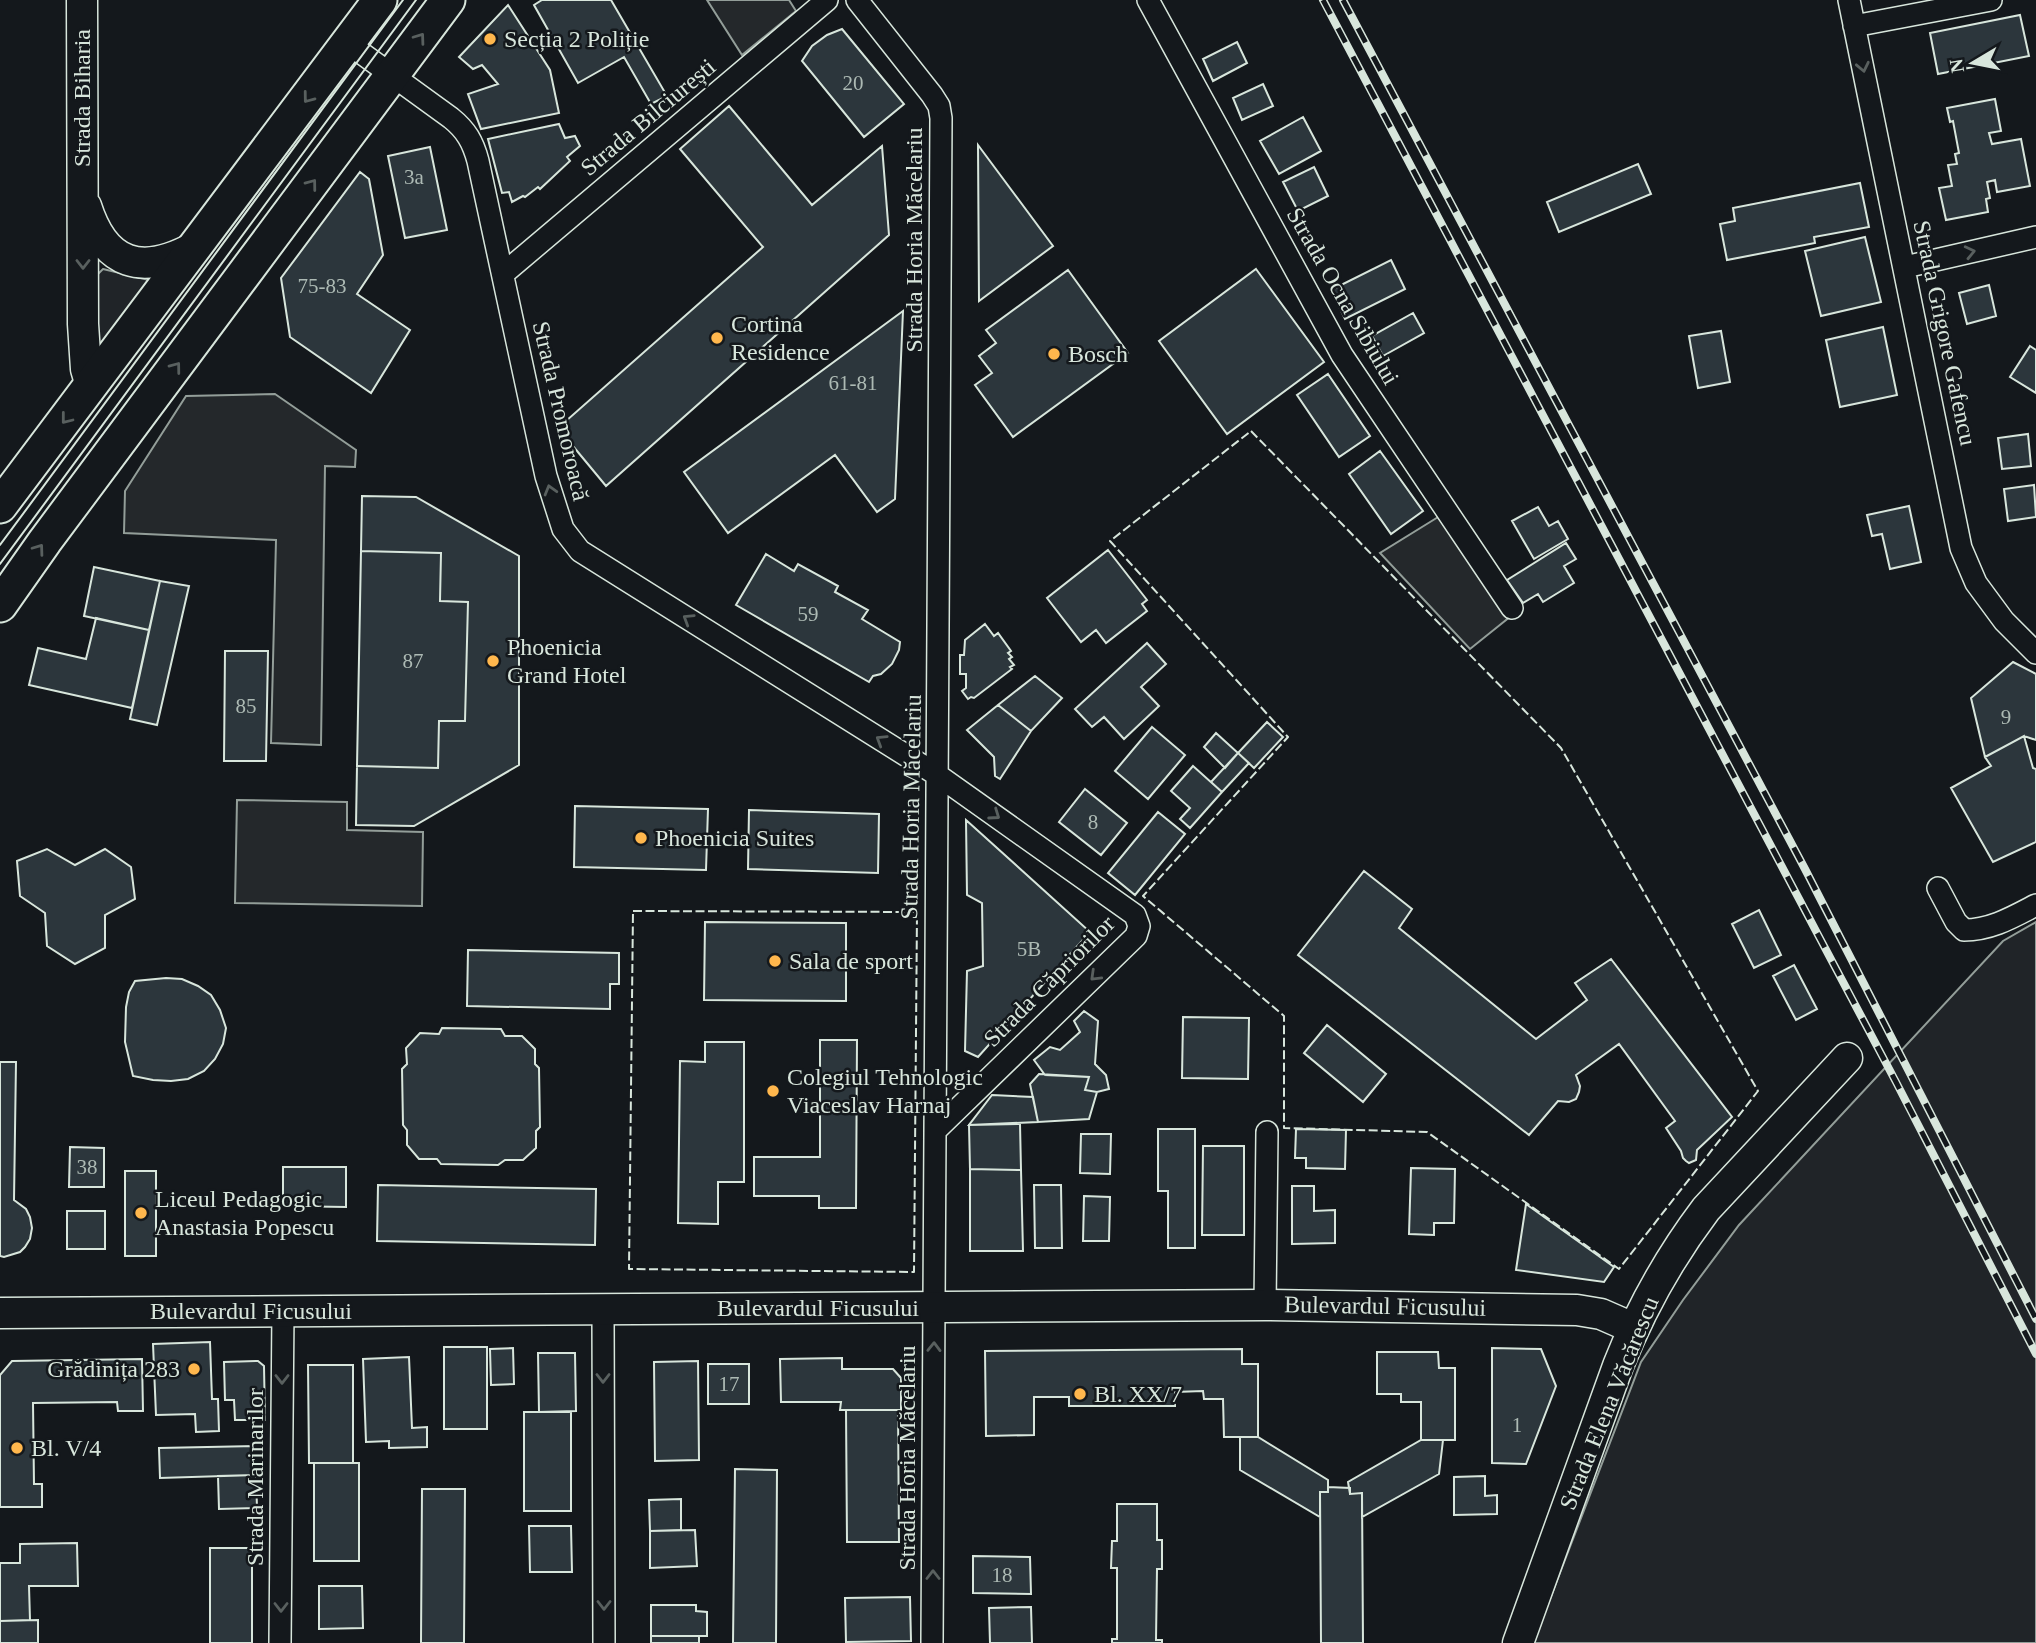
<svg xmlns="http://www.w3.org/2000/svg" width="2036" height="1643" font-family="'Times New Roman',serif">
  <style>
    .green { fill: #202428; stroke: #939e99; stroke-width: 2 }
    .parking { fill: #24282b; stroke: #939e99; stroke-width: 2 }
    .building { fill: #2c363c; stroke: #d8e6dc; stroke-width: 2 }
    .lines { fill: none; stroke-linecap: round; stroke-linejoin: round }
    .street-casing { stroke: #d8e6dc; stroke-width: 24 }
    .secondary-casing { stroke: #d8e6dc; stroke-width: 33 }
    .primary-casing { stroke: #d8e6dc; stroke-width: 37 }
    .street { stroke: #14181c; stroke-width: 21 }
    .secondary { stroke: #14181c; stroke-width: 30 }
    .primary { stroke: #14181c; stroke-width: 33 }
    .tram { stroke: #d8e6dc; stroke-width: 2 }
    .rail-casing { stroke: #d8e6dc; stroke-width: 8 }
    .rail { stroke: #14181c; stroke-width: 5; stroke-dasharray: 16; stroke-linecap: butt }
    .fence { stroke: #d8e6dc; stroke-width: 2; stroke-dasharray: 9 3.5; stroke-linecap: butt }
    .oneway { stroke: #59605f }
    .poi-dot { fill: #ffb74d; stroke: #14181c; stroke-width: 2.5 }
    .labels { text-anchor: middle; stroke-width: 5; stroke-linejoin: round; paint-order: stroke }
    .number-label { font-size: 21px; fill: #adbab4 }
    .poi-label { font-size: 24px; fill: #d8e6dc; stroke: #14181c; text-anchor: start }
    .street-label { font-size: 24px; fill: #d8e6dc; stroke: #14181c }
  </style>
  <rect width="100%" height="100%" fill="#14181c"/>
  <path class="green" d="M103,269L153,281L102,344L94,339L96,276Z
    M2036,922V1643H1533L1641,1362L1683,1300L1739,1225L2003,941Z"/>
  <path class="parking" d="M707,0H789L796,11L742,55Z
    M275,394L356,450L355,467L325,466L321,745L271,743L276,540L124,533L125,491L186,396Z
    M1443,514L1511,616L1470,649L1380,553Z
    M237,800L347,802V830L423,832L422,906L235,903Z"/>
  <path class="building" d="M542,0H611L667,96L651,104L624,57L578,83L534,5Z
    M508,5L550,70L559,113L481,129L468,94L498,84L482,65L473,69L459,57Z
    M2020,15L2029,56L1938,74L1930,33Z
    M842,29L904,104L864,137L802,61L812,46L827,35Z
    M1237,42L1247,63L1213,81L1203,59Z
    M1263,84L1273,106L1242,120L1233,98Z
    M1995,99L2001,131L1989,133L1992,144L2021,139L2030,186L1997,192L1995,180L1987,182L1990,198L1986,199L1988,212L1946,220L1939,188L1952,186L1948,165L1957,164L1955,154L1959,153L1953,121L1950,122L1947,108Z
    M729,106L812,205L882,146L889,235L606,486L558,428L763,247L680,149Z
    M1303,117L1321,151L1279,174L1260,141Z
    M559,124L565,138L575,136L580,146L567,157L570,161L540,189L538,187L525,197L523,196L512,202L509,192L502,193L488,139Z
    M978,145L1053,246L979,301Z
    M430,147L447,230L405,238L388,156Z
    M1638,164L1651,194L1559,232L1547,202Z
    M1314,167L1328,196L1298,211L1283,182Z
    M360,172L369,179L383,255L357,294L410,330L371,393L290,337L281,278Z
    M1860,183L1869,227L1814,237L1815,243L1727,260L1720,224L1735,221L1733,208Z
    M1865,237L1881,302L1821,316L1805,251Z
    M1391,260L1405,289L1345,319L1331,290Z
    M1256,269L1324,362L1227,434L1159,341Z
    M1068,270L1128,353L1013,437L975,385L992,373L979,356L996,343L986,330Z
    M1989,285L1996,316L1967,324L1959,293Z
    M903,311L895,499L877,512L835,455L728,533L684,472Z
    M1413,313L1424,333L1383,356L1372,336Z
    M1883,327L1897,395L1840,407L1826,340Z
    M1721,331L1730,382L1698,388L1689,336Z
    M2030,346L2036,350V393L2010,377Z
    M1328,374L1370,436L1339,457L1297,395Z
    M2028,434L2031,466L2002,469L1998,438Z
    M1380,451L1423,511L1391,534L1349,474Z
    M2034,485L2036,517L2008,521L2004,489Z
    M362,496L416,497L519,556V765L414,826L356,825L357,766L438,768L439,721H465L468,602L440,601L441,553L361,551Z
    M1909,506L1921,562L1890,569L1882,534L1872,536L1867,515Z
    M1538,507L1549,526L1558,521L1568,539L1534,559L1512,521Z
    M1566,543L1576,559L1564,566L1574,583L1543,602L1538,594L1523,603L1507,580Z
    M1108,550L1147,600L1142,604L1147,611L1106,643L1096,630L1081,642L1047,598Z
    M361,551L441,553L440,601L468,602L465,721H439L438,768L357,766Z
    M766,554L794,571L798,564L838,586L835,592L868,610L862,619L900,642L899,650L892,664L881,674L873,676L869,682L736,605Z
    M94,567L160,581L149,630L84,616Z
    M160,581L189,586L157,725L130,719Z
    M96,618L149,630L132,708L29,685L38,648L86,659Z
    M985,624L994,636L998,633L1011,651L1008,653L1012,657L1009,659L1014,665L1010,667L1012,669L974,698L971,697L968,699L962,691L966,688V674H960V655H964L965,640Z
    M1147,643L1166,664L1141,687L1159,706L1124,739L1104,717L1092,727L1075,709Z
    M225,651H268L266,761H224Z
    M2013,662L2036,674V740L2024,736L1985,757L1971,698Z
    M1035,676L1062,698L1031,731L998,705Z
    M998,705L1031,731L1000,779L995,776L994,757L967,730Z
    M1267,722L1283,737L1254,768L1238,753Z
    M1152,727L1185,755L1148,799L1115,771Z
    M1216,733L1238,753L1225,768L1204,747Z
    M2024,736L2033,768L2036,769V842L1993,862L1951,788L1991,766L1985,757Z
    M1238,753L1249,763L1222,792L1211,782Z
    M1193,766L1222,792L1190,828L1180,819L1190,808L1171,791Z
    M1085,789L1127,823L1101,855L1059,822Z
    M575,806L708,809L706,870L574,867Z
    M749,810L879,814L878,873L748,869Z
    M1158,812L1185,834L1135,895L1108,873Z
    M966,820L1090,932L978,1057L965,1051L967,971L983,966L982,903L967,895Z
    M47,849L75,865L105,849L131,867L135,899L105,915V948L75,964L47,946L45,913L20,896L17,861Z
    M1364,871L1412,909L1399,928L1536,1039L1587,1000L1575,983L1611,959L1732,1117L1697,1150L1696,1160L1689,1163L1686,1161L1683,1158L1681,1151L1666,1128L1675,1121L1619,1044L1576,1075L1580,1086L1579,1092L1576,1099L1569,1102L1558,1101L1529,1135L1298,955Z
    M1759,910L1781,955L1754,968L1732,924Z
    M705,922L846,923V1001L704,1000Z
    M468,950L619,953V984H610V1009L467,1006Z
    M1794,965L1817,1009L1796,1020L1773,976Z
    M166,978L182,979L198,986L211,995L220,1010L226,1028L223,1044L215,1059L204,1071L188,1079L171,1081L153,1080L133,1076L125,1042L126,1007L129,992L135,981Z
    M1084,1011L1098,1021L1095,1064L1106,1075L1109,1089L1097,1092L1085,1090L1089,1077L1045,1075L1034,1060L1050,1047L1060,1050L1080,1032L1074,1021Z
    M1183,1017L1249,1018L1248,1079L1182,1078Z
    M1327,1025L1386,1074L1363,1102L1304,1053Z
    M442,1028L501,1029L505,1036H522L535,1049V1064L539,1068L540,1127L536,1131V1148L523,1160H505L498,1165L441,1164L437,1159H419L407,1145V1130L403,1125L402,1069L407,1064L406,1048L420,1033L439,1034Z
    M820,1040H857L856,1208H819V1196H754V1157H820Z
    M705,1042H744V1182H718V1224L678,1223L680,1061L705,1062Z
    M0,1062H16L14,1200L26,1209L30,1217L32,1228L30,1239L25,1247L20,1252L4,1257L0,1256Z
    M1039,1074L1089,1077L1085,1090L1097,1092L1089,1119L1038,1122L1030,1084Z
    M992,1095L1033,1097L1038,1122L969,1125Z
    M1020,1124L1021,1170L970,1169L969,1125Z
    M1158,1129H1195V1248H1168V1191H1158Z
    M1296,1129L1346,1130L1345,1169L1306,1168V1158H1295Z
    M1081,1134H1111L1110,1174L1080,1173Z
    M1203,1146H1244V1235H1202Z
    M70,1147L104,1148V1187H69Z
    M283,1167H346V1207L283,1206Z
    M1411,1168L1455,1169L1454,1223H1434V1235L1409,1234Z
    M970,1169L1021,1170L1023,1251H970Z
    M125,1171H156V1256H125Z
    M378,1185L596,1189L595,1245L377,1241Z
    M1034,1185H1061L1062,1248H1035Z
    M1292,1186H1314V1211L1335,1210V1243L1292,1244Z
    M1084,1196L1110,1197L1109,1241H1083Z
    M1526,1204L1614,1267L1604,1282L1516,1270Z
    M67,1211H105V1249H67Z
    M210,1342L212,1399H218L219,1431L196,1432L195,1414L156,1415L153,1344Z
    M444,1347H487V1429H444Z
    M513,1348L514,1384L491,1385L490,1349Z
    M1492,1348L1541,1349L1556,1386L1526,1464L1492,1463Z
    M1242,1349V1364H1258V1437H1224L1223,1399H1204L1203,1391L1175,1392V1406H1069V1397H1034V1435L986,1436L985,1351Z
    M1377,1352H1438L1439,1368H1455V1440H1421V1402H1401V1394H1377Z
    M538,1353H575L576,1411L539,1412Z
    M409,1357L412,1428L427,1427V1447L389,1448V1441L366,1442L363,1359Z
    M842,1358V1369H893L901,1378V1410H840L841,1402H781L780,1359Z
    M142,1359L143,1411H118L117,1402L33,1403L34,1484H42V1507H0V1375L12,1361Z
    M258,1361L264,1366L265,1420H235L234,1400H225L224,1362Z
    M698,1361L699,1460L655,1461L654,1362Z
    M708,1364H749V1404H708Z
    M308,1365H353V1463H309Z
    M846,1410H898L899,1542H847Z
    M524,1412H571V1511H524Z
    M1240,1437H1258L1328,1480V1492H1320V1517L1240,1470Z
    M1421,1440H1443L1439,1474L1362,1517V1493L1350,1494L1348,1482Z
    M256,1446V1475L160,1478L159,1448Z
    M314,1463H359V1561H314Z
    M735,1469L777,1470L776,1643H733Z
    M256,1475L257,1508L219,1509L218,1476Z
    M1485,1476V1496L1497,1495V1514L1454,1515V1477Z
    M1328,1487L1350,1488V1494L1362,1493L1363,1643H1321L1320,1492H1328Z
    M422,1489H465L464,1643H421Z
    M681,1499V1530L650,1531L649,1500Z
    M1117,1504H1157V1540H1162V1569H1157L1156,1640H1162V1643H1112V1639H1117V1568H1111L1112,1541H1117Z
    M529,1526H571L572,1572H530Z
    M695,1530L697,1566L650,1568V1531Z
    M77,1543L78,1586H29L30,1620L0,1621V1563H20V1544Z
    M210,1548H252V1643H210Z
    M973,1556L1030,1557L1031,1594L973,1593Z
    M319,1586H362L363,1628L319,1629Z
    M910,1597L911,1641L846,1642L845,1598Z
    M651,1605H696V1611L707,1612V1636H651Z
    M1031,1607L1032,1643H990L989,1608Z
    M38,1620V1643H0V1621Z
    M651,1636H699V1643H651Z"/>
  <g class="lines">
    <g class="street-casing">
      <path id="street" d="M857,0L932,95L939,106L941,118L932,1643
        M1148,0L1342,355L1512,608
        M1849,0L1961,548L1976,583L2004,621L2036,653
        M1854,26L1991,0
        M349,44L451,118C466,130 473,142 478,161L546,476L563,529L580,551L939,776L1135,915L1139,926L1136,936L935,1131
        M1905,267L2036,237
        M503,274L827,0
        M1938,888L1956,922L1964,930C1991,930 2013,917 2036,905
        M1265,1305L1267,1132
        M603,1310L604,1643
        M280,1643L283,1311"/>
    </g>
    <g class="secondary-casing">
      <path id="secondary" d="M82,0L83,324L86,369L91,386
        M86,206C105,266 142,276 195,247
        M0,1313L1265,1305L1577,1310L1601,1314L1633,1328
        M1518,1643L1618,1366C1640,1310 1669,1258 1706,1209L1847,1058"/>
    </g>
    <g class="primary-casing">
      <path id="primary" d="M0,506L380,0
        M0,605L45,541L448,0"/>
    </g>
    <use href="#street" class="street"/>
    <use href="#secondary" class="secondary"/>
    <use href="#primary" class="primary"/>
    <path class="tram" d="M0,545L403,0
      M0,564L416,0"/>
    <g class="rail-casing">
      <path id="rail" d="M1323,0L1896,1082L2036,1354
        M1343,0L1805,869L2036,1319"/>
    </g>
    <use href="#rail" class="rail"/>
    <path class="fence" d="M1251,431L1561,748L1758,1091L1619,1269L1427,1132L1284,1128V1016L1143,896L1288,737L1110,541Z
      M633,911L917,912L914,1272L629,1269Z"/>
  </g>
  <defs><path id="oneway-chevron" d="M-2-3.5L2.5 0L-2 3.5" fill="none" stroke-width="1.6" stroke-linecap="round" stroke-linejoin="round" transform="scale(1.75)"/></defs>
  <g class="oneway">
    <use href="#oneway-chevron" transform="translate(420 38) rotate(-54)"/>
    <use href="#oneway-chevron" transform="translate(1863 67) rotate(78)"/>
    <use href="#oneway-chevron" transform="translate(308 98) rotate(127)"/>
    <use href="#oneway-chevron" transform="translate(312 184) rotate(-53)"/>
    <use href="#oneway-chevron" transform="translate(1970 252) rotate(-13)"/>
    <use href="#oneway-chevron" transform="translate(83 264) rotate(90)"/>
    <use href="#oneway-chevron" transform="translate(176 367) rotate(-53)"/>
    <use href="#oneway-chevron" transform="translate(66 419) rotate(128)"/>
    <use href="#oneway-chevron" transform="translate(550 490) rotate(-106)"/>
    <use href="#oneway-chevron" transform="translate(39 549) rotate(-54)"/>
    <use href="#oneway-chevron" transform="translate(688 619) rotate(-148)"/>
    <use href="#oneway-chevron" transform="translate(881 740) rotate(-148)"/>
    <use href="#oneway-chevron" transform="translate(995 815) rotate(35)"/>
    <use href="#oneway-chevron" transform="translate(1095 976) rotate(136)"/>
    <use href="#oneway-chevron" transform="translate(934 1347) rotate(-89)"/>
    <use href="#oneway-chevron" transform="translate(603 1378) rotate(90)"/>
    <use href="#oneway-chevron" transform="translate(282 1379) rotate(90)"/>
    <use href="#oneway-chevron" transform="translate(933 1575) rotate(-90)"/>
    <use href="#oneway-chevron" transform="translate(604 1605) rotate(90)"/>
    <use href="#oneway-chevron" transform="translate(281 1607) rotate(90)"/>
  </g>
  <g class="poi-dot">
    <circle cx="490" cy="39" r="7"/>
    <circle cx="717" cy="338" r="7"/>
    <circle cx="1054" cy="354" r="7"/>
    <circle cx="493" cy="661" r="7"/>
    <circle cx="641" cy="838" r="7"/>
    <circle cx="775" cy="961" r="7"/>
    <circle cx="773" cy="1091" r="7"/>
    <circle cx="141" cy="1213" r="7"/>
    <circle cx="194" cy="1369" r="7"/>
    <circle cx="1080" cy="1394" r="7"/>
    <circle cx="17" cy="1448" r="7"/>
  </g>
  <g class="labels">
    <g class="number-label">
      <text x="853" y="90">20</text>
      <text x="414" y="184">3a</text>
      <text x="322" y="293">75-83</text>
      <text x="853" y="390">61-81</text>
      <text x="808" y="621">59</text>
      <text x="413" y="668">87</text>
      <text x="246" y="713">85</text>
      <text x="2006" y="724">9</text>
      <text x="1093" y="829">8</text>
      <text x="1029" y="956">5B</text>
      <text x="87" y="1174">38</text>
      <text x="729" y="1391">17</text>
      <text x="1517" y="1432">1</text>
      <text x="1002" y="1582">18</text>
    </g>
    <g class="poi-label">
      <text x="504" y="47">Secția 2 Poliție</text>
      <text x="731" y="332">Cortina<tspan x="731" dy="28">Residence</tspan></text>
      <text x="1068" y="362">Bosch</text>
      <text x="507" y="655">Phoenicia<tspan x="507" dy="28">Grand Hotel</tspan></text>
      <text x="655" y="846">Phoenicia Suites</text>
      <text x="789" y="969">Sala de sport</text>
      <text x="787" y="1085">Colegiul Tehnologic<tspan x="787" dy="28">Viaceslav Harnaj</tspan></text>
      <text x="155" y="1207">Liceul Pedagogic<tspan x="155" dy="28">Anastasia Popescu</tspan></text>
      <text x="180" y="1377" text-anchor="end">Grădinița 283</text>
      <text x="1094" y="1402">Bl. XX/7</text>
      <text x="31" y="1456">Bl. V/4</text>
    </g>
    <g class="street-label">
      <text transform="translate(82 98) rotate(-90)" y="8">Strada Biharia</text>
      <text transform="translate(648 117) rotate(-40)" y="8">Strada Bilciurești</text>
      <text transform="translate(914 240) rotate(-90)" y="8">Strada Horia Măcelariu</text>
      <text transform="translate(1343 296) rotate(60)" y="8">Strada Ocna Sibiului</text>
      <text transform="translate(1945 333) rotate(78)" y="8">Strada Grigore Gafencu</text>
      <text transform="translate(561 411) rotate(77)" y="8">Strada Promoroacă</text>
      <text transform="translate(911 807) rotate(-89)" y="8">Strada Horia Măcelariu</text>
      <text transform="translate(1049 981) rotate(-45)" y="8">Strada Căpriorilor</text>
      <text transform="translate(1385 1306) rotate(1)" y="8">Bulevardul Ficusului</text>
      <text x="818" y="1316">Bulevardul Ficusului</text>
      <text x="251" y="1319">Bulevardul Ficusului</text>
      <text transform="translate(1609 1403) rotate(-68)" y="8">Strada Elena Văcărescu</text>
      <text transform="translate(907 1458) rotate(-90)" y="8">Strada Horia Măcelariu</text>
      <text transform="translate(255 1477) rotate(-90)" y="8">Strada Marinarilor</text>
    </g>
  </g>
  <g transform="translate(1973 63) rotate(260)" stroke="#14181c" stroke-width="5" paint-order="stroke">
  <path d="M0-5L12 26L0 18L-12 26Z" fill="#d8e6dc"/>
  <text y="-10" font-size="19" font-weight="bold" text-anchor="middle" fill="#d8e6dc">N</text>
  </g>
</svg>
